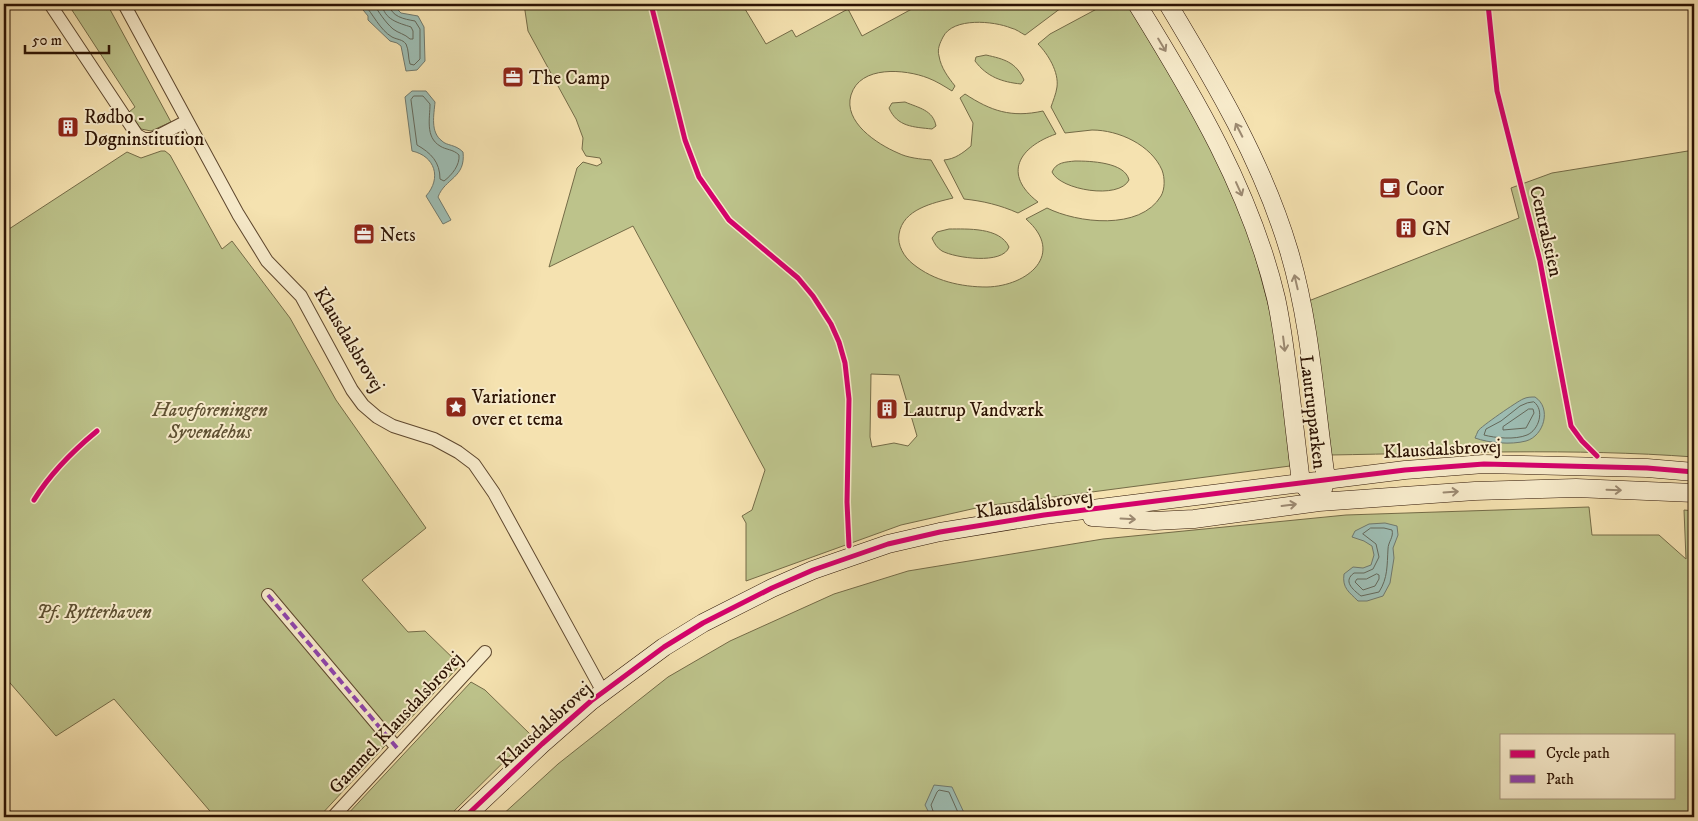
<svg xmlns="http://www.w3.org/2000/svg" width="1698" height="821" font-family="'IM FELL DW Pica',serif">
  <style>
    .green { fill: #bdc38b; stroke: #746b47; fill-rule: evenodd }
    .water { fill: #9dbcb2; stroke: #70786c }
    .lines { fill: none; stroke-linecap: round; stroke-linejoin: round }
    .shore { stroke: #64685a; stroke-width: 1 }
    .street-casing { stroke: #5e472e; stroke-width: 14 }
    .secondary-casing { stroke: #2c1303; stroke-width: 19 }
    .street { stroke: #f8eccc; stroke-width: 12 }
    .secondary { stroke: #f8eccc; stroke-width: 18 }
    .quiet { stroke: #8e44ad; stroke-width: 4; stroke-dasharray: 8 4; stroke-linecap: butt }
    .cycleway-casing { stroke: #f8eccc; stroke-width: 8 }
    .cycleway { stroke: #d6006c; stroke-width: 5 }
    .oneway { stroke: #9c8a72 }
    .labels { text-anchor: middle; stroke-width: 4; stroke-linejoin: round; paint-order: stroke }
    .poi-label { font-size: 19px; fill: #2c1303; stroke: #f8eccc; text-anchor: start }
    .street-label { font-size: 19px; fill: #2c1303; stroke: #f8eccc }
    .park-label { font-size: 19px; font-style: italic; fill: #5f5133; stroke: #f8eccc }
  </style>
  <rect width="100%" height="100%" fill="#f5e2b0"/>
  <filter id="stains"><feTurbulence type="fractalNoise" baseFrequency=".004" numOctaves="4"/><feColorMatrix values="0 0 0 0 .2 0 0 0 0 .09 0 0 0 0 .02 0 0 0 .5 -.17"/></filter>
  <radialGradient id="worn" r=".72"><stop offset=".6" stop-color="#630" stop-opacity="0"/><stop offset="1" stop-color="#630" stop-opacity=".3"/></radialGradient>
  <path class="green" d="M68,4H107L171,122L151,131L141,129L129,112L135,107Z
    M524,4H742L766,44L792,30L796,37L848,9L862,36L921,4H1058L1061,8L1025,35C1021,33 1016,29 1011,28C994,21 953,17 943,37C940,43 937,49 939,56C941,68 948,77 955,86L952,91C944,86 936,81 928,78C905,69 860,65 851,95C843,122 877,144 898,153C908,158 920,159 931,160L953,198C933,203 903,209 899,234C897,245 904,257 913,264C934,281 961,287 987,287C1028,286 1066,254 1026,219L1047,208C1077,223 1140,231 1161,196C1165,189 1165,178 1162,170C1151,145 1119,130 1092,130C1083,131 1074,132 1065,133L1051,107C1053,101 1056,94 1057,87C1059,72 1048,54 1038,44L1050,34L1106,4H1130L1199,120L1234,191L1253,248L1278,341L1290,466L985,506L901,525L746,581V523L742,516L752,510L765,470L633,226L549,267L577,168L583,162L597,166L602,163L600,158L586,156L582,149L583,138L576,119L528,31ZM871,374L899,375L917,436L908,446L894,443L872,447L870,437Z
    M986,55C1004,59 1016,62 1024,80L1021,84C1002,82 987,77 975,61L976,57Z
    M965,94C991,111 1011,118 1043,111L1056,134C1019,147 1002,174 1038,202L1018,213C1000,205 983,201 964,199L944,160C955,159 963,153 971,146L973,123L960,98Z
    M905,102C919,108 933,110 936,126L932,129C914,127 897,127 889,108L892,103Z
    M1694,150V457C1573,448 1451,453 1330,455L1306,302L1519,218L1511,188L1552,173Z
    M161,151H165L170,155L222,249L232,241L290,318L336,400L426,528L362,580L408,632L425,631L460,665L319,817H215L114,699L56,736L4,676V222L9,229L127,152L141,158Z
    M1075,161C1090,161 1125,162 1129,180C1119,200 1060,190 1052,172C1056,162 1066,162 1075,161Z
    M949,229C967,229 1000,227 1009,247C1003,265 955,258 942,251C937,248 934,243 932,238L937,232Z
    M1589,507L1592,535H1659L1686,559L1684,510L1694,511V817H500L558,764L668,677L730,641L834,594L908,571L1103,539L1346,515ZM1502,735H1674V797H1502Z
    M471,682L485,690L531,735L448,817H345Z"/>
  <path class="water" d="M360,4H392L401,13L418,16L424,27L425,61L417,70L406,71L401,46L397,43L390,41L368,20V16L359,5Z
    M412,91H426L435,102C434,115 430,132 442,141C447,146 455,144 463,152C466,178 445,178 438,197L451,220L443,224L426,196C442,178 435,156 412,151L405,97Z
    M1535,397C1552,408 1544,436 1526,441C1511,445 1489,443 1475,438C1476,436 1477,433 1478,431C1480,427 1518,401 1523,399C1527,397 1531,397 1535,397Z
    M1385,523L1397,526L1398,535L1393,548L1394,558L1390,583L1383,596L1367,601H1358C1349,592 1342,588 1344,574L1353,567L1363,568L1371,565L1374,555L1372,546L1364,541L1352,537L1355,531L1369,524Z
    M934,785L952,787L966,817H931L925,805Z"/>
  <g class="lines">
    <path class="shore" d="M364,4C373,14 380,30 392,37C398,40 402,39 406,44C409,50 408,58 410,64L414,65L420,59V29L415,21C404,19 391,17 389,4
      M373,4C380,13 384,21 393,29C398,33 405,34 410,39H413V31L411,27C399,23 384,20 382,4
      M414,96H423L430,104C430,118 425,137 440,146C446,150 453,149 459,155C460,165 452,175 444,181L440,179C440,162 431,153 417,145L411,100Z
      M1534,402C1545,410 1539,430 1527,435C1515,440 1495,438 1484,435L1486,429L1501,421L1520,406L1527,403Z
      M1529,409H1533L1534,413L1526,428L1503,430V427Z
      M1371,528H1384L1392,530C1394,537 1388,542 1388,549C1387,565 1388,578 1379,592L1361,596C1352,589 1343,581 1354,573H1364L1373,569L1379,557L1376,544L1363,534Z
      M1377,574L1379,575V579L1375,586L1363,590L1355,582L1357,579H1366Z
      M935,817L931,805L937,792L939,790L949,792L960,817"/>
    <g class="street-casing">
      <path id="street" d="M50,4L137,135L144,139H152L187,121
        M124,4L238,214L267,261L301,296L352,390L363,405L377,417L393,426L434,439L458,452L474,464L494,493L603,692
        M268,595L397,748
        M4,814L7,817
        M333,817L485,652"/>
    </g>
    <g class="secondary-casing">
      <path id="secondary" d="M1137,4C1194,96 1251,192 1276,298C1282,325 1285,353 1289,381C1293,415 1297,449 1301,483L1308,490
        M1168,4C1215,82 1263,163 1289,251C1311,325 1315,403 1326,479L1323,489
        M1092,517L1154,521L1194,519L1319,502L1475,491L1576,488L1694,493
        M465,817L542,744L591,701L664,647L703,623L772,588L813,570L888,544L940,532L1044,515L1405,470L1484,464L1647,468L1694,472"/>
    </g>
    <use href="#street" class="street"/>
    <use href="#secondary" class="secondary"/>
    <path class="quiet" d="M268,595L397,748"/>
    <g class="cycleway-casing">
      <path id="cycleway" d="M651,4L685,140L699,177L729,220L798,278L813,296L831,324L839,342L845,363L849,399L847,502L849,546
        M1488,4L1497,91L1540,261L1571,426L1582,441L1597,456
        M34,500C50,474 74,450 97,431
        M465,817L542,744L591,701L664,647L703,623L772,588L813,570L888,544L940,532L1044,515L1405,470L1484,464L1647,468L1694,472"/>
    </g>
    <use href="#cycleway" class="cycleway"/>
  </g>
  <defs><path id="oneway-shaft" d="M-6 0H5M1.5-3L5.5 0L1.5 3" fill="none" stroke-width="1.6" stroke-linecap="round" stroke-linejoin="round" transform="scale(1.25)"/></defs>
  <g class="oneway">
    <use href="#oneway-shaft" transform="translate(1162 45) rotate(59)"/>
    <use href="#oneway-shaft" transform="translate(1239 130) rotate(-117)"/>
    <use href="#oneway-shaft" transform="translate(1239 189) rotate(66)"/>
    <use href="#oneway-shaft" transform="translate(1296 282) rotate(-103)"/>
    <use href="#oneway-shaft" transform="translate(1284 344) rotate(83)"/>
    <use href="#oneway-shaft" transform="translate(1614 490) rotate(2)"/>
    <use href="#oneway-shaft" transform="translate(1451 492) rotate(-4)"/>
    <use href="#oneway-shaft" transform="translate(1289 505) rotate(-7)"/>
    <use href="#oneway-shaft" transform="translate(1128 519) rotate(3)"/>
  </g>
  <defs>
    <g id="office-square" transform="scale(1.125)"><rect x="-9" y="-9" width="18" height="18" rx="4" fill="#8f2418" stroke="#f8eccc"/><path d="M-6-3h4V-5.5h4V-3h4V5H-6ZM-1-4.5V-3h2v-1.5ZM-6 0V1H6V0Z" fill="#fff"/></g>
    <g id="building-square" transform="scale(1.125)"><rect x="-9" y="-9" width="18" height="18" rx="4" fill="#8f2418" stroke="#f8eccc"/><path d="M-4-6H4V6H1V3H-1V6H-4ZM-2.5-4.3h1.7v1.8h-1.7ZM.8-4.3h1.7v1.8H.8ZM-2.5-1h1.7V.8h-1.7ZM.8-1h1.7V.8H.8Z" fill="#fff"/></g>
    <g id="cafe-square" transform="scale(1.125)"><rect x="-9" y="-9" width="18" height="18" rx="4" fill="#8f2418" stroke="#f8eccc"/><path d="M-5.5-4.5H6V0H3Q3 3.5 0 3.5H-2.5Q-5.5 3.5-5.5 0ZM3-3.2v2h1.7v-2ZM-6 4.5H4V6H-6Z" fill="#fff"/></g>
    <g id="sight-square" transform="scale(1.125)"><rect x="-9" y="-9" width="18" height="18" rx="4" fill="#8f2418" stroke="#f8eccc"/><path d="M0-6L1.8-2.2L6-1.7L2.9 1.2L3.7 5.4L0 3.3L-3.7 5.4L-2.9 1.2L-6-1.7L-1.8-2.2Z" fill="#fff"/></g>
  </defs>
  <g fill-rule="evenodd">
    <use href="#office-square" x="513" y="77"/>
    <use href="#building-square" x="68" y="127"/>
    <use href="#cafe-square" x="1390" y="188"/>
    <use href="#building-square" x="1406" y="228"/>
    <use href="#office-square" x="364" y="234"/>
    <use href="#sight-square" x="456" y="407"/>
    <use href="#building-square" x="887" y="409"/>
  </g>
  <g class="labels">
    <g class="poi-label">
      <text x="529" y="84">The Camp</text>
      <text x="84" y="123">Rødbo -<tspan x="84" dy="22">Døgninstitution</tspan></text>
      <text x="1406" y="195">Coor</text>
      <text x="1422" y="235">GN</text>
      <text x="380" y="241">Nets</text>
      <text x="472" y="403">Variationer<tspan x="472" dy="22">over et tema</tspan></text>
      <text x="903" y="416">Lautrup Vandværk</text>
    </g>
    <g class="street-label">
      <text transform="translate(1547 231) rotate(77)" y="7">Centralstien</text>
      <text transform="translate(350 339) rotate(59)" y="7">Klausdalsbrovej</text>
      <text transform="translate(1314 412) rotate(83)" y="7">Lautrupparken</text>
      <text transform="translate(1442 448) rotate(-3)" y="7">Klausdalsbrovej</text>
      <text transform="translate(1034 503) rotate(-8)" y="7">Klausdalsbrovej</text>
      <text transform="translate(395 722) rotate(-47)" y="7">Gammel Klausdalsbrovej</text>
      <text transform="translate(544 724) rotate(-42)" y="7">Klausdalsbrovej</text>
    </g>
    <g class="park-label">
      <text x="210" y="416">Haveforeningen<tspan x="210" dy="22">Syvendehus</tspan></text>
      <text x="94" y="618">Pf. Rytterhaven</text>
    </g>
  </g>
  <rect width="1698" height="821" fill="none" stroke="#f5e2b0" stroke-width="20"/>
  <rect x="5" y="5" width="1688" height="811" fill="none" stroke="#2c1303" stroke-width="2.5"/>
  <rect x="10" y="10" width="1678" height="801" fill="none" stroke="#2c1303"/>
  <rect x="1500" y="734" width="175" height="65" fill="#f8eccc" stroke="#a6957c"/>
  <rect x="1510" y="750" width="25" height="8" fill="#d6006c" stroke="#a6957c"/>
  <text x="1546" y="758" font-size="15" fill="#2c1303">Cycle path</text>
  <rect x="1510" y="775" width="25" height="8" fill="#8e44ad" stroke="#a6957c"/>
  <text x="1546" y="784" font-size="15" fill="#2c1303">Path</text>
  <path d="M25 45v8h84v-8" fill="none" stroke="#2c1303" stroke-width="2.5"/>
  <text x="32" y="45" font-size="15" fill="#2c1303" stroke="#f8eccc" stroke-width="4" paint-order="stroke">50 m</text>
  <rect width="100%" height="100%" filter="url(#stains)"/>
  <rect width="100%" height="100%" fill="url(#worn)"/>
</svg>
